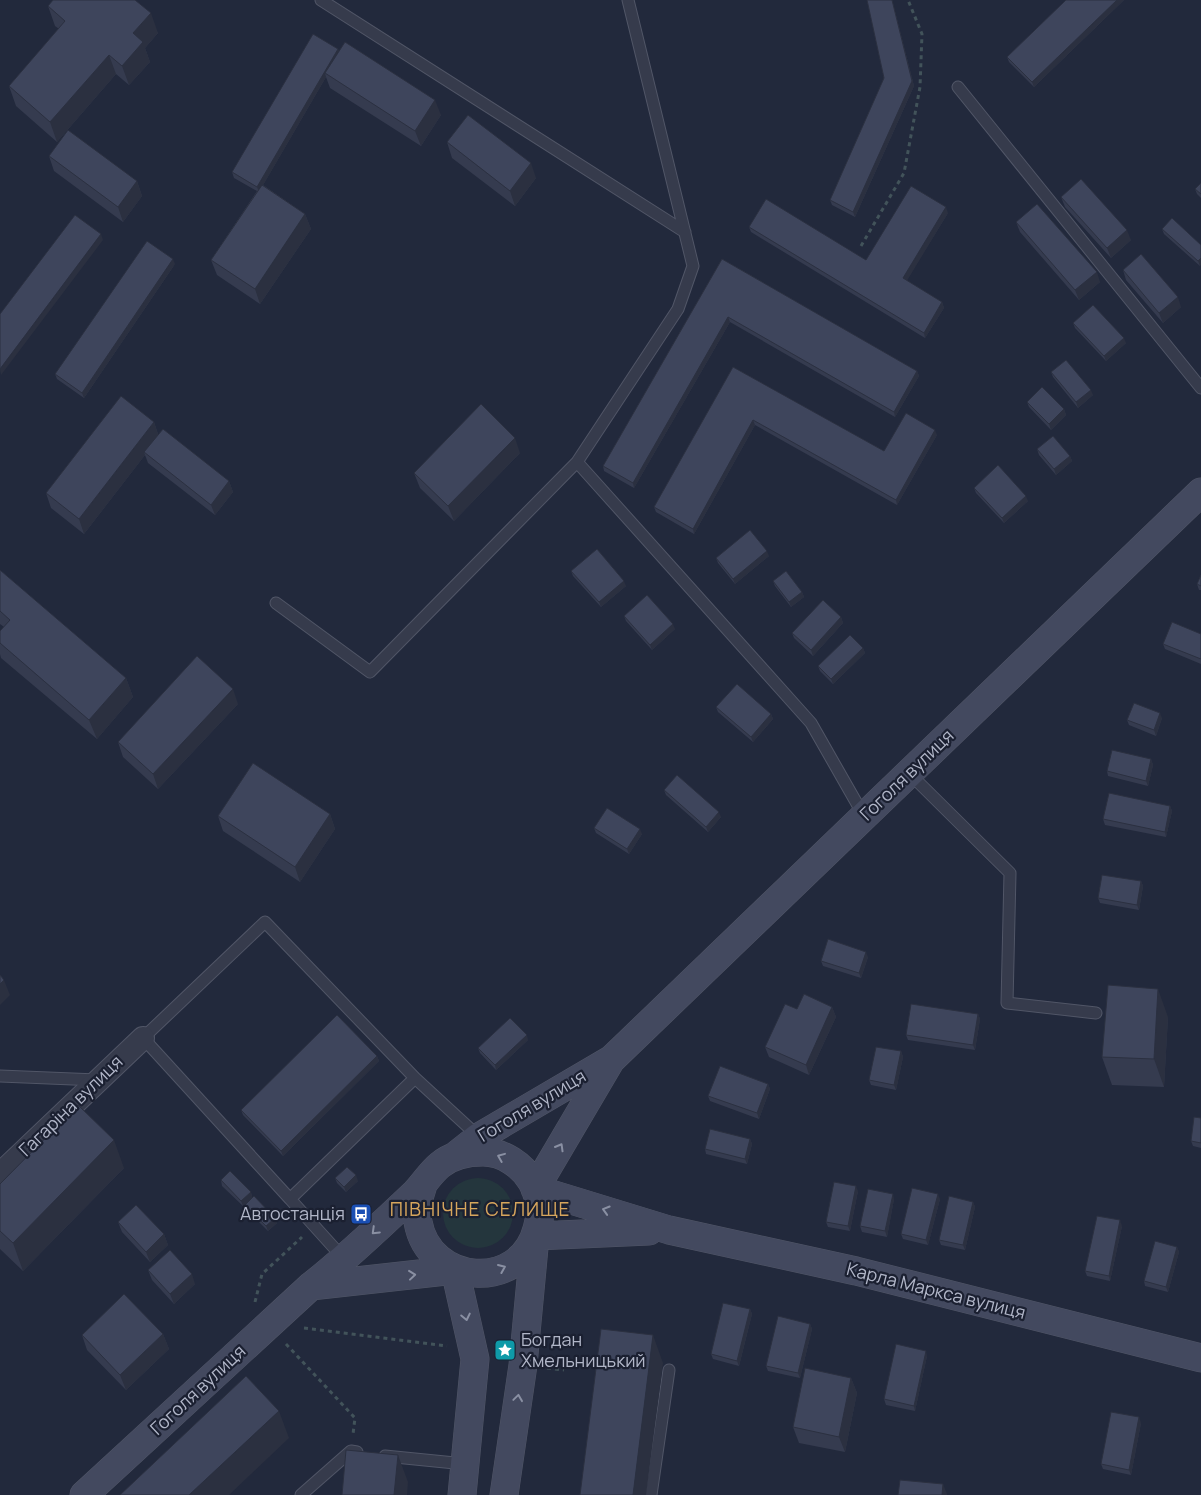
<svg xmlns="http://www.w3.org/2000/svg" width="1201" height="1495" font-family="Manrope,sans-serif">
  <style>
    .green { fill: #24363d }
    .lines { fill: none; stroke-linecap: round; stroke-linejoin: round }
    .lane-casing { stroke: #515667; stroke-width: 13 }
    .street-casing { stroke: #515667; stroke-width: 24 }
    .secondary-casing { stroke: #515667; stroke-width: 29 }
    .path { stroke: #42535a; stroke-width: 3; stroke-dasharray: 4 4; stroke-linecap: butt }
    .lane { stroke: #363b4c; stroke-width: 11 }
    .street { stroke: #363b4c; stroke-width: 22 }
    .secondary { stroke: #43495f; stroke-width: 28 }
    .wall { fill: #353b4f }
    .shaded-wall { fill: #2b3040 }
    .building { fill: #3e455c; stroke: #2b3040 }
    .oneway { stroke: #8a90a3 }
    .labels { text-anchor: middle; stroke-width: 4.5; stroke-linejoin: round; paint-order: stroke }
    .street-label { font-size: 18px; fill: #b1b6c8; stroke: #1b2031 }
    .poi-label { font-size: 18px; fill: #b1b6c8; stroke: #1b2031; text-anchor: end }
    .neighbourhood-label { font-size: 19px; letter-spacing: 1px; fill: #d7a65d; stroke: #1b2031 }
  </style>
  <rect width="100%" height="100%" fill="#22293c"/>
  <path class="green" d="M443 1213a35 35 0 1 1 70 0a35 35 0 1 1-70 0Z"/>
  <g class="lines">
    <g class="lane-casing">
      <path id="lane" d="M321,0L685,232
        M958,87L1201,388
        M577,462L811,723L864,816
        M276,603L370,672L577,462L678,309L693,266L628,0
        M909,773L1010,873L1007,1003L1096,1013
        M0,1076L97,1080
        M290,1199L143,1038L265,922L415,1078
        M345,1260L290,1199L415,1078L479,1137
        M385,1456L465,1464
        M301,1495L351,1451L357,1452
        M651,1495L669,1370"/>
    </g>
    <g class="street-casing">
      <path id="street" d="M0,1174L143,1038"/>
    </g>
    <g class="secondary-casing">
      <path id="secondary" d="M455,1156L479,1137L612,1059L1201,492
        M535,1189L669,1230L856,1271L1201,1358
        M535,1189L611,1060
        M536,1236L649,1231
        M455,1270L475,1359L462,1495
        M311,1286L455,1270
        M84,1495L311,1286C348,1257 381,1225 415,1193C424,1184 430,1173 440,1165C452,1155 467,1152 483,1152C503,1152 522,1165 532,1182C540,1197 542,1213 537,1229C520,1293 429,1285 418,1222C415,1210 419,1197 423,1185
        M504,1495L523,1365L535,1237"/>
    </g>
    <path class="path" d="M861,246L904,173L920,87L922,34L908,0
      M255,1302L262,1274L302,1237
      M304,1328L447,1346
      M286,1344L355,1418L353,1434
      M547,1368L564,1370"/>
    <use href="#lane" class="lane"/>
    <use href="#street" class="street"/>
    <use href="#secondary" class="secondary"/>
  </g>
  <path class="wall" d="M867,0H892L914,86L855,217L832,205L830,200L884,78Z
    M1066,0H1124L1034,87L1009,62L1007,57Z
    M139,3L158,33L145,48L150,62L129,85L116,74L57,142L16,106L9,86L59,29L55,26L48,6Z
    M338,49L339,52L441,115L421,146L330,88L326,77L263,185L305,214L311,229L260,304L217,275L211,260L257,191L234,178L232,172Z
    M447,142L536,178L515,206L452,158Z
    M49,156L137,181L142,196L123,222L54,171Z
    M1201,183V198L1197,194L1195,189Z
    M1061,197L1131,240L1111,258L1065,207Z
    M948,213L906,281L942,302L944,308L925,338L751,232L749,227L866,260Z
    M1016,222L1100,282L1079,300L1020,232Z
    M1162,229L1201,245L1200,266L1164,234Z
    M722,259L917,371L919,376L895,417L730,322L634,488L604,471L603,466Z
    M175,264L84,398L57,379L55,374Z
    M1123,270L1181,307L1163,323L1126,280Z
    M1073,323L1126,343L1106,361L1075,328Z
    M733,367L884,451L937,435L897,505L755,425L694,534L656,512L654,507Z
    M1051,372L1093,395L1078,408L1053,377Z
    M1027,402L1064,409L1066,415L1051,430L1029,407Z
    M154,422L158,434L229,481L233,492L215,515L148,463L145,455L84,534L51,508L46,493Z
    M1037,449L1070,456L1072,461L1056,475L1039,455Z
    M520,453L454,521L420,488L414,473Z
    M974,488L1028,501L1004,523L976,493Z
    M769,556L735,584L718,563L716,558Z
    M0,570L126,678L133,697L97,739L1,658L0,654V631L4,627L0,624Z
    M571,571L626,586L601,607L573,576Z
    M1201,575V590H1199L1197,584Z
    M773,581L802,592L804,597L791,607L775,586Z
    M624,616L675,629L652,650L626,621Z
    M841,617L843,623L813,656L794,638L792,633Z
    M1201,634V664L1165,649L1163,644Z
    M863,648L865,653L833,684L820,671L818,666Z
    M238,704L158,789L123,757L118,742Z
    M716,707L771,714L773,719L753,742L718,712Z
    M1162,718L1156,736L1129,725L1127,720Z
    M1151,759L1153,765L1148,786L1108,776L1107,771Z
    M664,790L721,817L708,832L666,795Z
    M1170,806L1172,811L1166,837L1105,825L1103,819Z
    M330,814L335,829L300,882L223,831L218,816Z
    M594,828L642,834L629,854L596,833Z
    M1141,881L1143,886L1139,910L1100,903L1098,898Z
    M868,957L861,978L823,966L821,961Z
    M832,1007L836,1017L809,1075L769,1057L765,1047L797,1009Z
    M978,1014L980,1019L975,1050L908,1040L906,1035Z
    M1168,1017L1164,1087L1112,1085L1102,1057Z
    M528,1040L496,1070L480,1053L478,1048Z
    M901,1051L903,1057L896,1090L871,1085L869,1080Z
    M377,1056L379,1061L283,1156L243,1115L241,1110Z
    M768,1084L770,1089L759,1119L710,1101L708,1096Z
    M1201,1118V1148L1193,1146L1191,1141Z
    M750,1139L752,1144L747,1164L706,1154L705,1149Z
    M124,1168L23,1271L0,1249V1184Z
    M335,1178L358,1181L346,1192L337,1183Z
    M221,1180L251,1192L252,1197L243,1206L222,1186Z
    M858,1191L850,1231L828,1227L826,1222Z
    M894,1199L887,1237L862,1232L860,1226Z
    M940,1199L928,1245L903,1239L901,1234Z
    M973,1202L975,1207L965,1250L941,1245L939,1240Z
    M245,1205L277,1223L268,1231L247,1210Z
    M118,1222L164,1234L168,1245L150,1262L122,1232Z
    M1122,1226L1110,1281L1087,1276L1085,1271Z
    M1177,1247L1179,1252L1168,1292L1145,1286L1144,1281Z
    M148,1270L195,1284L174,1304L152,1280Z
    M750,1309L752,1314L739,1366L713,1359L711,1354Z
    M810,1324L812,1329L800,1378L768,1371L766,1366Z
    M163,1334L169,1349L126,1390L87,1350L82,1335Z
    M927,1356L915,1411L886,1405L884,1399Z
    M851,1378L857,1393L845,1452L799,1443L793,1427Z
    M1141,1423L1131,1475L1103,1469L1101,1464Z"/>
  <path class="shaded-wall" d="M892,0L914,86L855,217L853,212L912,81Z
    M1117,0H1124L1034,87L1032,82Z
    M151,13L158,33L145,48L150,62L129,85L122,66L133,33Z
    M338,49L340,54L325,73L326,77L259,192L257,187Z
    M109,55L116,74L57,142L50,122Z
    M435,100L441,115L421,146L415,131Z
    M531,163L536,178L515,206L510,191Z
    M137,181L142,196L123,222L118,207Z
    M946,207L948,213L905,284L903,278Z
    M305,214L311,229L260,304L255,289Z
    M1127,230L1131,240L1111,258L1107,248Z
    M101,234L103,240L1,375L0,369Z
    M1201,258V265L1200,266L1198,261Z
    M173,259L175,264L84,398L82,393Z
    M1097,272L1100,282L1079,300L1075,290Z
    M1178,297L1181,307L1163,323L1159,313Z
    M942,302L944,308L925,338L924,333Z
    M728,317L730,322L634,488L633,483Z
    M1124,338L1126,343L1106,361L1104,356Z
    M917,371L919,376L895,417L894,412Z
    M1091,390L1093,395L1078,408L1076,402Z
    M1064,409L1066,415L1051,430L1049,424Z
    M753,420L755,425L694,534L693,529Z
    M154,422L159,437L144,452L145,455L84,534L79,519Z
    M935,430L937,435L897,505L896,500Z
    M515,438L520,453L454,521L448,506Z
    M1070,456L1072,461L1056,475L1054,469Z
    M229,481L233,492L215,515L211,505Z
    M1026,496L1028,501L1004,523L1002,518Z
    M767,551L769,556L735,584L733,579Z
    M624,581L626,586L601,607L599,602Z
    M802,592L804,597L791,607L789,602Z
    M841,617L843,623L813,656L811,650Z
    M673,624L675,629L652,650L650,645Z
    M863,648L865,653L833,684L831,679Z
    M126,678L133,697L97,739L89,720Z
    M233,689L238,704L158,789L153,774Z
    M1160,713L1162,718L1156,736L1154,730Z
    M771,714L773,719L753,742L751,737Z
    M1151,759L1153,765L1148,786L1146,781Z
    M1170,806L1172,811L1166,837L1165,832Z
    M719,812L721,817L708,832L706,827Z
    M330,814L335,829L300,882L295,867Z
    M640,829L642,834L629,854L627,849Z
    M1141,881L1143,886L1139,910L1137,905Z
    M866,952L868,957L861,978L859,973Z
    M4,980L10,995L0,1005V984Z
    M1158,989L1168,1017L1164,1087L1154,1059Z
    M832,1007L836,1017L809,1075L806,1065Z
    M978,1014L980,1019L975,1050L973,1045Z
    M527,1035L528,1040L496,1070L495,1065Z
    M901,1051L903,1057L896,1090L894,1085Z
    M377,1056L379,1061L283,1156L281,1151Z
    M768,1084L770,1089L759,1119L757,1113Z
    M750,1139L752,1144L747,1164L745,1159Z
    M114,1140L124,1168L23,1271L13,1243Z
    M356,1175L358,1181L346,1192L344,1187Z
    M856,1186L858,1191L850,1231L848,1226Z
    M251,1192L252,1197L243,1206L241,1201Z
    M893,1194L894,1199L887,1237L885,1231Z
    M938,1194L940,1199L928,1245L926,1240Z
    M973,1202L975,1207L965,1250L963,1245Z
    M275,1218L277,1223L268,1231L266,1226Z
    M1120,1220L1122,1226L1110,1281L1109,1276Z
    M164,1234L168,1245L150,1262L146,1252Z
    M1177,1247L1179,1252L1168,1292L1166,1287Z
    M192,1274L195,1284L174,1304L170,1294Z
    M750,1309L752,1314L739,1366L737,1361Z
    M810,1324L812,1329L800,1378L798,1373Z
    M163,1334L169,1349L126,1390L120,1375Z
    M653,1335L663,1363L646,1495H633Z
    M926,1351L927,1356L915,1411L914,1406Z
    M851,1378L857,1393L845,1452L839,1437Z
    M279,1411L289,1438L229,1495H189Z
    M1139,1417L1141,1423L1131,1475L1129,1470Z
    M398,1455L408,1482L407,1495H394Z
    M943,1484L947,1494V1495H942Z"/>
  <path class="building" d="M53,0H135L151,13L133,33L143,42L122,66L109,55L50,122L9,86L65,21L48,6Z
    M867,0H892L912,81L853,212L830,200L884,78Z
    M1066,0H1117L1032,82L1007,57Z
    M313,34L338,49L257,187L232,172Z
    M345,42L435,100L415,131L325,73Z
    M468,115L531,163L510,191L447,142Z
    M68,130L137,181L118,207L49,156Z
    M1081,179L1127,230L1107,248L1061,197Z
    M1201,183V194L1195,189Z
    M262,185L305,214L255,289L211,260Z
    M911,186L946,207L903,278L942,302L924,333L749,227L766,199L866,260Z
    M1037,204L1097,272L1075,290L1016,222Z
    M75,215L101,234L0,369V314Z
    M1172,218L1201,245V258L1198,261L1162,229Z
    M147,241L173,259L82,393L55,374Z
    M1141,254L1178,297L1159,313L1123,270Z
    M722,259L917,371L894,412L728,317L633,483L603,466Z
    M1093,305L1124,338L1104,356L1073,323Z
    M1066,360L1091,390L1076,402L1051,372Z
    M733,367L884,451L906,413L935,430L896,500L753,420L693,529L654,507Z
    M1042,387L1064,409L1049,424L1027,402Z
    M121,396L154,422L79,519L46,493Z
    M481,404L515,438L448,506L414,473Z
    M163,429L229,481L211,505L144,452Z
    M1053,436L1070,456L1054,469L1037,449Z
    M998,465L1026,496L1002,518L974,488Z
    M750,530L767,551L733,579L716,558Z
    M597,549L624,581L599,602L571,571Z
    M0,570L126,678L89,720L0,643V631L10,620L0,611Z
    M786,571L802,592L789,602L773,581Z
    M1201,575V586L1197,584Z
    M647,595L673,624L650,645L624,616Z
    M823,600L841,617L811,650L792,633Z
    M1172,622L1201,634V659L1163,644Z
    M850,635L863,648L831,679L818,666Z
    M197,656L233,689L153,774L118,742Z
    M737,684L771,714L751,737L716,707Z
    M1134,703L1160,713L1154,730L1127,720Z
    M1112,750L1151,759L1146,781L1107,771Z
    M253,763L330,814L295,867L218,816Z
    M677,775L719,812L706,827L664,790Z
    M1109,793L1170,806L1165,832L1103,819Z
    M607,808L640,829L627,849L594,828Z
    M1102,875L1141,881L1137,905L1098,898Z
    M828,939L866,952L859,973L821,961Z
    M0,975L4,980L0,984Z
    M1108,985L1158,989L1154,1059L1102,1057Z
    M804,994L832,1007L806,1065L765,1047L785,1004L797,1009Z
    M911,1004L978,1014L973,1045L906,1035Z
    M337,1015L377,1056L281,1151L241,1110Z
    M510,1018L527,1035L495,1065L478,1048Z
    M876,1047L901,1051L894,1085L869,1080Z
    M720,1066L768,1084L757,1113L708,1096Z
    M78,1105L114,1140L13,1243L0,1231V1184Z
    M1194,1117L1201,1118V1143L1191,1141Z
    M710,1129L750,1139L745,1159L705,1149Z
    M347,1167L356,1175L344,1187L335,1178Z
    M230,1171L251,1192L241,1201L221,1180Z
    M834,1182L856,1186L848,1226L826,1222Z
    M912,1188L938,1194L926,1240L901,1234Z
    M868,1189L893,1194L885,1231L860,1226Z
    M254,1196L275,1218L266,1226L245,1205Z
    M949,1196L973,1202L963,1245L939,1240Z
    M136,1205L164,1234L146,1252L118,1222Z
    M1097,1216L1120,1220L1109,1276L1085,1271Z
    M1155,1241L1177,1247L1166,1287L1144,1281Z
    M170,1250L192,1274L170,1294L148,1270Z
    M124,1294L163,1334L120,1375L82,1335Z
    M723,1303L750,1309L737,1361L711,1354Z
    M778,1316L810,1324L798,1373L766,1366Z
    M601,1329L653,1335L633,1495H580Z
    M896,1344L926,1351L914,1406L884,1399Z
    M805,1368L851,1378L839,1437L793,1427Z
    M246,1376L279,1411L189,1495H120Z
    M1111,1412L1139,1417L1129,1470L1101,1464Z
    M346,1450L398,1455L394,1495H342Z
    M900,1480L943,1484L942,1495H898Z"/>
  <defs><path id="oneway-chevron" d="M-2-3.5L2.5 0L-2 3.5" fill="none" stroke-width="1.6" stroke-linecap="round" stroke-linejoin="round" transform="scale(1.25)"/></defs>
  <g class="oneway">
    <use href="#oneway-chevron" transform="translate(560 1147) rotate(-60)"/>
    <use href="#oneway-chevron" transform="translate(501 1157) rotate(-158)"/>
    <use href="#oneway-chevron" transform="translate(606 1210) rotate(-163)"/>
    <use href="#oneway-chevron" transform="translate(375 1231) rotate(136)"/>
    <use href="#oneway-chevron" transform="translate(502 1268) rotate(-23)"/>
    <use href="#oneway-chevron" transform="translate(412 1275) rotate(-6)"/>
    <use href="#oneway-chevron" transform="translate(466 1317) rotate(78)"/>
    <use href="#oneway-chevron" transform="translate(518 1398) rotate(-82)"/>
  </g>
  <defs>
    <g id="bus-square" transform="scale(1.125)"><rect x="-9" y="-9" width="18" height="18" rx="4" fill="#1a4fb4" stroke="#1b2031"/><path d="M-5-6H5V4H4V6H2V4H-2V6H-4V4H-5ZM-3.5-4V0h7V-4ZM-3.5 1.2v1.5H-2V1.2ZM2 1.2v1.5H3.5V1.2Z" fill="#fff"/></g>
    <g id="sight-square" transform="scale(1.125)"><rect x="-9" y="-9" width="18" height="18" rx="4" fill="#0f9aa8" stroke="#1b2031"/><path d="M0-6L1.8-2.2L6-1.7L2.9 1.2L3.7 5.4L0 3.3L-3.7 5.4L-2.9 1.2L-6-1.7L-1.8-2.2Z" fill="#fff"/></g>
  </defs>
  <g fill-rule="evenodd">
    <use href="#bus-square" x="361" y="1214"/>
    <use href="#sight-square" x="505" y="1350"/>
  </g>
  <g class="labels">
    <g class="street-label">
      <text transform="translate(907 775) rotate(-44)" y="6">Гоголя вулиця</text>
      <text transform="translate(71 1106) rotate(-44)" y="6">Гагаріна вулиця</text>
      <text transform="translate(532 1106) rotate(-31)" y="6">Гоголя вулиця</text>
      <text transform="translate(936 1291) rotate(14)" y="6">Карла Маркса вулиця</text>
      <text transform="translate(198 1390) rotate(-43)" y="6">Гоголя вулиця</text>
    </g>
    <g class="poi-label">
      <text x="345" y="1220">Автостанція</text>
      <text x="521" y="1346" text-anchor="start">Богдан<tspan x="521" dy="21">Хмельницький</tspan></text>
    </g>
    <g class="neighbourhood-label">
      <text x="480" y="1216">ПІВНІЧНЕ СЕЛИЩЕ</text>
    </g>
  </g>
</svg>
